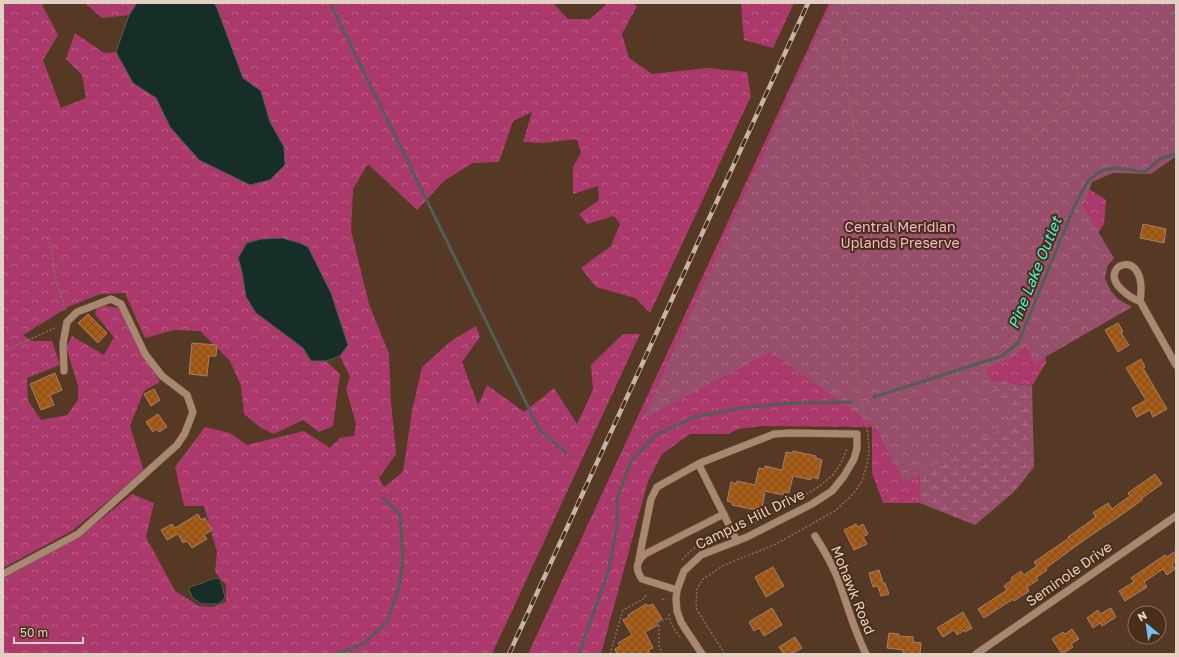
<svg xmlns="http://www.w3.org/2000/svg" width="1179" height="657" font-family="'Golos Text',sans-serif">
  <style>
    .forest { fill: url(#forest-crowns) }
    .wetland { fill: url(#wetland-marsh) }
    .park { fill: url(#park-crowns) }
    .water { fill: #162d28; stroke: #535e57 }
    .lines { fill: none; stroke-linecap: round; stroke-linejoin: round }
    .stream { stroke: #535e57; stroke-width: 3 }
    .building { fill: url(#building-cross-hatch); stroke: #a2826b }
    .minor-casing { stroke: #705846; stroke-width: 8 }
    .path { stroke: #876f5d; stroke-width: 1.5; stroke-dasharray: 2 2; stroke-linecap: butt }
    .minor { stroke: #a98871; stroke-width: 7 }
    .rail-casing { stroke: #c8b4a7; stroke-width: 4.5 }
    .rail { stroke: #4a2e1a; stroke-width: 3; stroke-dasharray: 9; stroke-linecap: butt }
    .labels { text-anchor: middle; stroke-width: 4; stroke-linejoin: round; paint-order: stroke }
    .park-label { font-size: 14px; fill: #f6b9cd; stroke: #4a2e1a }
    .street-label { font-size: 14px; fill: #e2d0c4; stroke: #4a2e1a }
    .water-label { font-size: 15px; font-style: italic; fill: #44fad7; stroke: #4a2e1a }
  </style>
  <defs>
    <pattern id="forest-crowns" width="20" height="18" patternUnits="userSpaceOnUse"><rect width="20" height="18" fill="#ac396c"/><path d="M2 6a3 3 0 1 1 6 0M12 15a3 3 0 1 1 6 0" fill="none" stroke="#bb5e86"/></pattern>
    <pattern id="wetland-marsh" width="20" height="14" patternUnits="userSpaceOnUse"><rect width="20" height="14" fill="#984f6b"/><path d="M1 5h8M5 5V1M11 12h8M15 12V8" fill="none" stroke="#ab6f85"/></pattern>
    <pattern id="park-crowns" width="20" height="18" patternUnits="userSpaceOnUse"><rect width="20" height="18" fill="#984f6b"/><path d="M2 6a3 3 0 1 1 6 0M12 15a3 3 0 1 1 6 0" fill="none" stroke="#ab6f85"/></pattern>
    <pattern id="building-cross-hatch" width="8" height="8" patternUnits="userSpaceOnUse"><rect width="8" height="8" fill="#aa5d16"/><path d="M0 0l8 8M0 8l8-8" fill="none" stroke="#815125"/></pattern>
  </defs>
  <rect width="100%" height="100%" fill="#553924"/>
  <path class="forest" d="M3,3H41L58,35L43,60L61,108L86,98L82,75L66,59L75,33L104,53L116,52L133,83L156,98L170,127L284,147L270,122L261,91L243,78L217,8L214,3H553L568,19H590L608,3H631L637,6L622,34L629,58L652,74L707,68L747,72L751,96L650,313L635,298L596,287L581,268L611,246L620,224L614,216L587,224L579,214L599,200L598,186L573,194V167L581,153L577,139L543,143L523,142L532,112L513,121L499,162L473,163L445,180L417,210L368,164L353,189L351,230L369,304L389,354L391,402L396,454L379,478L384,487L403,472L412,411L422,367L451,341L476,326L480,337L462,362L478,405L487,385L524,412L554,388L577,424L593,390L591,365L623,334H640L492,654H3V577L78,538L132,494L154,503L146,537L175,591L199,606L213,607L226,602V585L215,572L217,552L204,506H184L175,467L205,427L230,433L247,445L304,431L330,448L340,438L354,436L356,424L346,389L350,377L340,356L348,345L331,293L308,247L261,239L246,243L238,258L256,313L303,348L311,360L326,361L340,374L333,426L319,432L303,420L274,434L261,428L244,414L241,386L230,361L200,331L174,330L145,338L125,293L100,294L70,306L23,335L32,341H52L60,365L27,378L28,401L41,420L67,415L78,400V386L66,347L72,336L104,355L114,337L95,314L98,305L122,308L132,332L160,382L144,391L130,426L144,471L72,531L3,568Z
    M85,3H137L129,15L102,18Z
    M741,3H794L773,48L744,40Z
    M829,3H1176V21L1078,182L1106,200L1104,224L1074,274L1045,334L1046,363L1032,386L989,380L918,376L920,503H883L872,473V427L762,426L738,429L729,434H690L662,454L648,481L601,654H528Z"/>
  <path class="wetland" d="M918,376L989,380L1032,386L1034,467L1014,492L975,525L920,503Z"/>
  <path class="park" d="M832,3H1176V156L1151,174L1113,173L1092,182L1083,207L1114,258L1107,267L1105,279L1111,291L1118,299L1132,307L1035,363L1025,345L1013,357L985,370L1014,422L904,482L874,425L770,352L642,420Z"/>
  <path class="water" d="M137,3H214L217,8L243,78L261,91L270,122L284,147L285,165L270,180L250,185L199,160L170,127L156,98L133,83L116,52L129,15Z
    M282,238L300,243L308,247L331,293L348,345L340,356L326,361H311L303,348L256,313L246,297L242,272L238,258L247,243L261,239Z
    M219,578L222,585L225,598L218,604H201L192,597L189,589L191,586C202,585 206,579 219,578Z"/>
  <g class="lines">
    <path class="stream" d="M330,3L539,429L566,453
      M874,397L1002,356L1018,343L1075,205L1088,181L1102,170L1117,168L1145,172L1160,159L1176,154
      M336,654L363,644L387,622L400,583L403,557L400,514L383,498
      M579,654L609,569L617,526V499L631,461L656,435L694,417L748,407L795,403L851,402"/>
  </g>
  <path class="building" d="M1143,224L1166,229L1164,243L1140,238Z
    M88,314L107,333L98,343L78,323Z
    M1118,323L1123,332L1121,333L1129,345L1118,352L1105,330Z
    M192,343L217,345L216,356H209L207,376L189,374Z
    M1141,359L1145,367L1143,368L1167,409L1153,417L1150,410L1137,417L1132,408L1146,400L1126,368Z
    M55,373L62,390L50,395L54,405L41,410L30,384Z
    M154,389L160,400L151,406L144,394Z
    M158,414L167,427L159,432L157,429L153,432L146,422Z
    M793,451L816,456V458L822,460L818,479L811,477V480L793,476L789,493L783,492V495L765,491L762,509L756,507L755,510L732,505L733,503L727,501L731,482L737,484V481L755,485L759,468L765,469V466L782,470L786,452L793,453Z
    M1155,474L1162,484L1142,498V500L1127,511L1087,538L1046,568L1047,570L1036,578L1038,580L1027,587L1029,591L1014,601L1013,599L984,618L978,609L1007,590L1004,586L1012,580L1011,578L1021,571L1024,575L1037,566L1034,562L1069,538L1068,537L1096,517L1093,513L1108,503L1112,509L1130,496L1128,493Z
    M198,514L201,520L205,518L212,530L204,535L207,539L192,548L187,541L183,543L178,534L167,540L161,530L172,524L175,528Z
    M856,524L858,527L863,524L868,534L863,537L867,544L854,550L844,530Z
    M1176,551V562L1172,564L1175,569L1167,575L1163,569L1144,582L1147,587L1125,601L1119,591L1134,582L1131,578L1165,555L1167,557Z
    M773,567L784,586L766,597L755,577Z
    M879,570L883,583H885L889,594L881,596L878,586L873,587L869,573Z
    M646,604L648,606L653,604L662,619L656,622L658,625L645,632L653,648L648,650L650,654H617L615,649L620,646L618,643L632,635L623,620L629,617L628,615Z
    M772,608L782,625L764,636L759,628L754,631L749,622Z
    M1111,608L1116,617L1102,626L1100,623L1093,628L1087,618L1098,610L1100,614Z
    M963,612L972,628L965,632L964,630L957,635L954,630L943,637L937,628Z
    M1072,629L1079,639L1071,644L1073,647L1062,654L1052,639L1063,632L1065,634Z
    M889,633L899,634L898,636L913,637V642L921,643L920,654H903V650L887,648Z
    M795,637L802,648L791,654H784L779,647Z"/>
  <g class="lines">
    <g class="minor-casing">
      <path id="minor" d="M1140,301C1132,299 1127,295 1121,289C1096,264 1149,245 1140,301L1176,365
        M815,536C824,550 832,564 838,579C847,604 854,630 866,654
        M639,559L651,499L657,487L700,463
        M3,574L78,534L177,445L185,433L193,412L187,395L162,376L145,354L121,304L111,299L77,312L67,322L63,343L64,371
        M677,590L642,579C635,569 636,562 645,554L724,514
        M702,654L684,627L681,622L677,611L676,599L677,590L684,571L701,555L747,537L812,504L832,491L844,476L854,459L857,448V434L790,433L774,434L700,463V467L737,541
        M976,654L1176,516"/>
    </g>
    <path class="path" d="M957,3L986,49L1005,94L1037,138L1056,110L1067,101L1082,67
      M49,238L56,281L66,311
      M3,353L13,347L57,327
      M739,529L759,521L817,488L832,476L840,465L847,449
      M682,560C695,544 706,542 725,535
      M662,599L667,600
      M669,614C670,625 674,629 680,637
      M610,654L623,610L645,598L646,594
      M663,654L659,647V622L666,619H669
      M725,654L697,610L696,603L697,589L703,579L724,565L774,545L835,511L853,494L862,481L867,464L869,452L868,435L857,372L856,343L859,274L868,253L872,231L861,164L850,107L840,28L853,3"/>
    <use href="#minor" class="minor"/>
    <g class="rail-casing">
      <path id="rail" d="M509,654L808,3"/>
    </g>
    <use href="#rail" class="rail"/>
  </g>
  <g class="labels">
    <g class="park-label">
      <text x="900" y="232">Central Meridian<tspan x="900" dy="16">Uplands Preserve</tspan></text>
    </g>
    <g class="street-label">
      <text transform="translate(750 519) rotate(-26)" y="5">Campus Hill Drive</text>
      <text transform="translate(1069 574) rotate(-35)" y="5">Seminole Drive</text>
      <text transform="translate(853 590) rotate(68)" y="5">Mohawk Road</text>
    </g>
    <g class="water-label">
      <text transform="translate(1035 273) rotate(-68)" y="5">Pine Lake Outlet</text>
    </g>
  </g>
  <rect width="1179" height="657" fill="none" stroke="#e2d0c4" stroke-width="8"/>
  <g transform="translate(1147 625) rotate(331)"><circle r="19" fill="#4a2e1a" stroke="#876f5e"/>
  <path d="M0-3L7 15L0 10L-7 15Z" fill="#6fc2f4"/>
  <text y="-6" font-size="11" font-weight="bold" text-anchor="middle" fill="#e2d0c4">N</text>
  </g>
  <path d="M14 637v6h69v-6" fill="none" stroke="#e2d0c4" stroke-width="2"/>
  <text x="20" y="637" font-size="12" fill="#e2d0c4" stroke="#4a2e1a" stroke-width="3" paint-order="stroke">50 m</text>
</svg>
